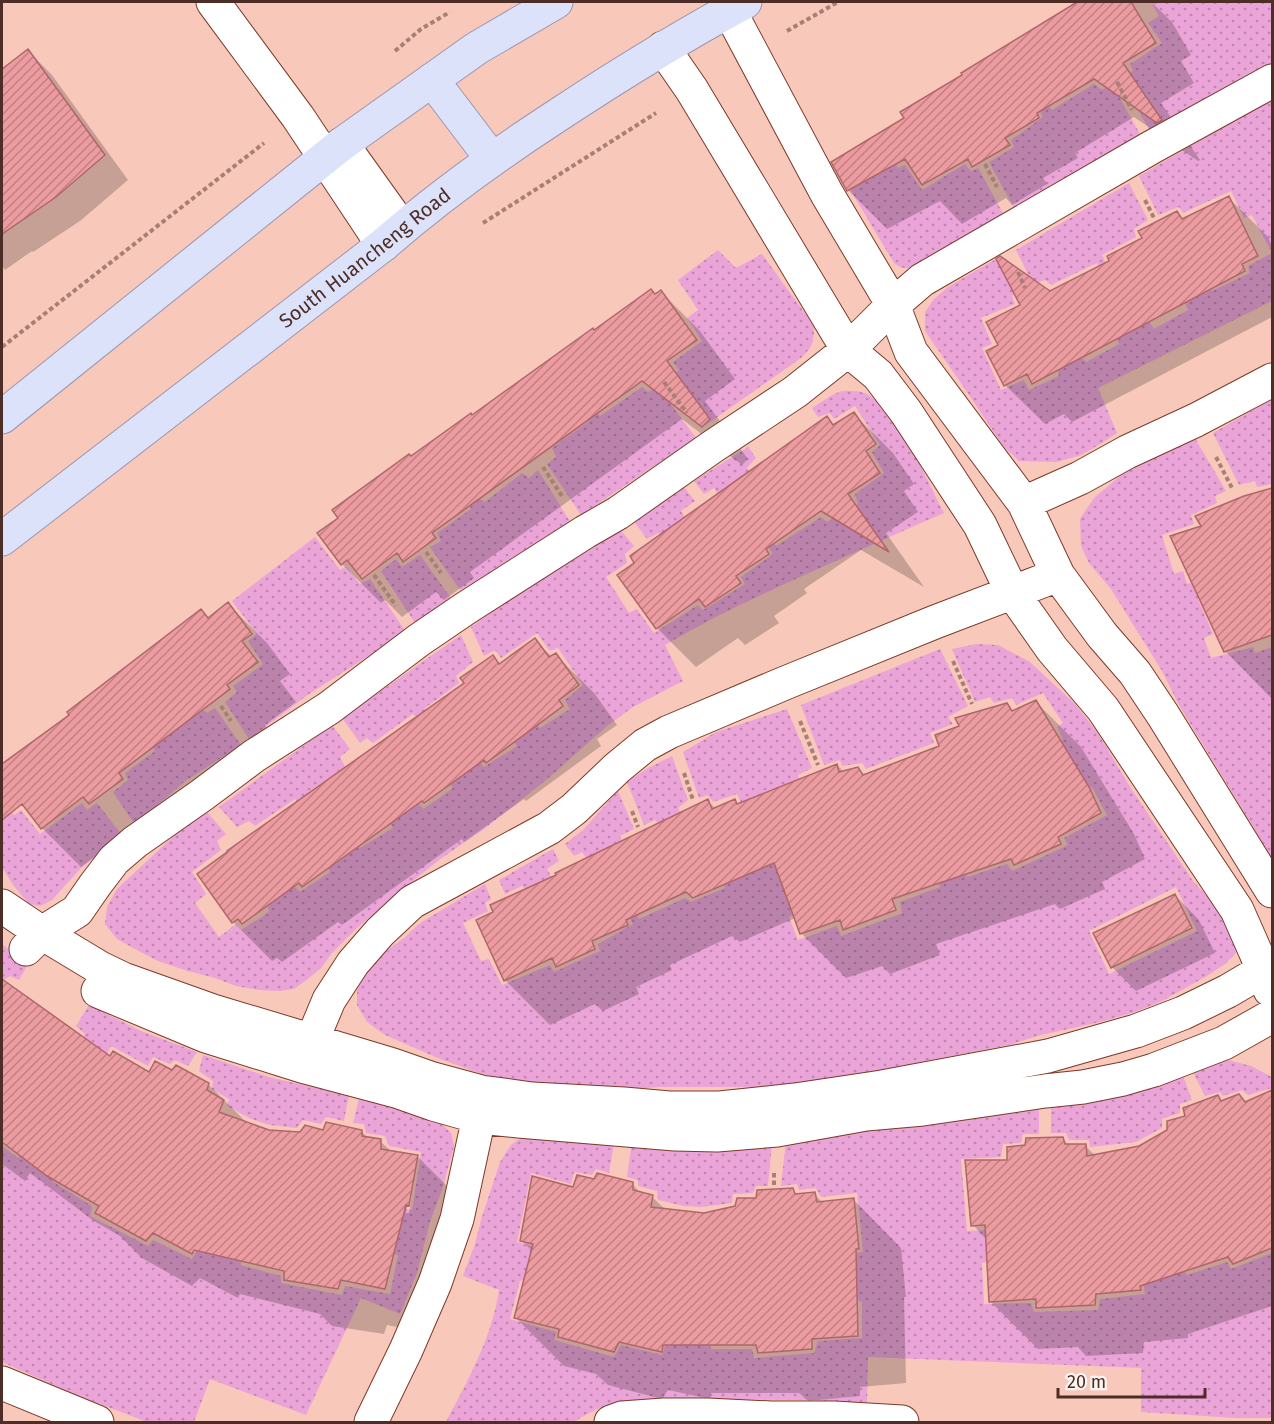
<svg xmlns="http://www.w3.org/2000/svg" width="1274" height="1424" font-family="'Fira Sans',sans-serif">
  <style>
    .grass { fill: url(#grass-dots); fill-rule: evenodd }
    .shadow { fill: #0003; fill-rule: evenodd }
    .building { fill: url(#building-hatch); stroke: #b0656a; stroke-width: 1.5 }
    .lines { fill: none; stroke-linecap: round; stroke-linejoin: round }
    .minor-casing { stroke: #7b3a28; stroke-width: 35 }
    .major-casing { stroke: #9c96af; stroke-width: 35 }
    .path { stroke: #a77f74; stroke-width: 4; stroke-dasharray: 4.5 3; stroke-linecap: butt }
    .minor { stroke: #fff; stroke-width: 33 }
    .major { stroke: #dde2fb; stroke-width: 33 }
    .labels { text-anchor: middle; stroke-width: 4.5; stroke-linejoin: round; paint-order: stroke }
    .street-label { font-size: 20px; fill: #4d2e26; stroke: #fcf4f1 }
  </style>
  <defs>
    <pattern id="grass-dots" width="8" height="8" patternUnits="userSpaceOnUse" patternTransform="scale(1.5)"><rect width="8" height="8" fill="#eaa4d8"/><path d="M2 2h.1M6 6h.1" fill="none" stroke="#c086af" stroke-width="1.8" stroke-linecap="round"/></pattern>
    <pattern id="building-hatch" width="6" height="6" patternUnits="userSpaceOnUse" patternTransform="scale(1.5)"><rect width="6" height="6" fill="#ec9ca0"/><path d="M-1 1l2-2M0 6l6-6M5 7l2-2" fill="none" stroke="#c18082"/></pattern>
  </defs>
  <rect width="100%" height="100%" fill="#f8c8bb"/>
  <path class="grass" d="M1151,2H1272V64L1150,131L1120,79L1133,71L1130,64L1162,43L1148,23L1159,16Z
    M1094,84L1102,90L1112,84L1141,136L1014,208L989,162L1014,147L1011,140L1043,117L1031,95L1038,91L1052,110Z
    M1272,99V301L1098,388L1117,433L1102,443L1081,455L1057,462L1019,461L1004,447L963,386L925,331V312L934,299L948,287L1001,256L1019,291L1012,296L1015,304L981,318L992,344L982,348L1001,390L1024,380L1029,390L1059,376L1057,366L1080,356L1086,362L1119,344L1115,335L1147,318L1154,329L1188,310L1183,298L1208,285L1212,291L1250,273L1248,266L1272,253L1252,215L1244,218L1231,191L1183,213L1179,207L1158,215L1139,176Z
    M875,135L898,168L905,165L922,190L965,164L971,171L978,168L1004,215L920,265C909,268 904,271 894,263L833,161Z
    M1129,183L1148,220L1134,229L1136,237L1102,255L1114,279L1106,283L1097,263L1051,285L1045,280L1033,284L1016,250Z
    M718,250L736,268L762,254L814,326C814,342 813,347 801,358L706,425L670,378L679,370L673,362L702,341L687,318L698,310L678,280Z
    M642,387L648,392L658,387L696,438L581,515L547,464L556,457L552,448L588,422L577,404L585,396L600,416Z
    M842,391C851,391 861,390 869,395C899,413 927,481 944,513C889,537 835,561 780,586C741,604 702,623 665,645L683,681L633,707L606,727L552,775L526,796L484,829L439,860L409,884L357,928L332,953L322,967L308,979L294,989L279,991L259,990L236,986L215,978L188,971L158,961L135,949L117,939L105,924L107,907L117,889L177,833L207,812L226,834L217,841L221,850L192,872L206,894L195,903L219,937L236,924L241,930L269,912L267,903L293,885L300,892L330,872L326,864L355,842L360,848L393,828L388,819L416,800L423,809L453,788L448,780L478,759L484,767L517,746L511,736L535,721L540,728L570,709L565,700L583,685L558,648L550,651L537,633L501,658L495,650L484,656L471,627L529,584L618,527L634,546L625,554L627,563L606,577L629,613L637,609L654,633L698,605L703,610L745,584L741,577L773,554L759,532L766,528L776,546L821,517L827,522L858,504L855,494L884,473L872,452L880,445L855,406L834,419L830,413L818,417L812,408L832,395Z
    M1272,399V484L1257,487L1255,481L1239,485L1213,433Z
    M1195,438L1226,491L1215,496L1217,503L1191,515L1194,524L1162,535L1174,574L1183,571L1187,584L1205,579L1210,594L1198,599L1213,634L1204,638L1211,658L1253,647L1255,653L1272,647V811L1270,813L1272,818V858L1180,707L1162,671L1111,589L1089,563L1081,546L1080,519L1094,498L1121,475L1159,454Z
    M748,447L756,458L747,468L752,476L720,498L714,488L704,494L694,481Z
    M538,470L571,523L489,574L460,590L430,547L441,541L437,533L471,509L469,502L475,495L485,502L522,473L529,478Z
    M683,486L695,501L681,511L688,522L665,537L658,533L647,539L633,520Z
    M315,537L340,570L346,566L360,584L370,579L406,632L309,694L249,739L225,702L237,692L233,686L263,664L248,641L257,634L232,601Z
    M420,555L451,598L415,623L381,571L396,559L402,567Z
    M461,635L473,662L456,676L459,683L425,708L428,714L420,721L413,714L373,743L367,738L360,743L342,718Z
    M977,644L998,645L1030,662L1075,704L1098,733L1130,787L1193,881L1213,903L1225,915L1242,941L1235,954L1225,964L1207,976L1162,1001L1135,1012L1100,1022L1041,1035L1009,1045L936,1059L884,1071L785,1085L756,1087H658L628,1090L556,1086L508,1080L482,1074L440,1059L385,1035L367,1022L357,1005V990L363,978L376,962L389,949L404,938L420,923L485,884L491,899L485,903L488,911L463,923L481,961L489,959L502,985L550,965L554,972L600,951L598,944L633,924L622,902L630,899L639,919L685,898L691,902L725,888L723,881L768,852L774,863L796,912L789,917L798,940L837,926L841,936L902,913L900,902L940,887L929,861L956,848L967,877L1007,864L1012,871L1068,845L1064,838L1107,815L1092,787L1082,790L1046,749L1063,740L1057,727L1063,723L1043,693L1016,705L1012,698L994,703L990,697L975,702L952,649ZM1176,887L1197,931L1109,974L1089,931Z
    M940,649L968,706L948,717L953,724L930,733L934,743L866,769L862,763L842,766L840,760L824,765L801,705Z
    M215,708L241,745L184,782L135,825L113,792L128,780L125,773L155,751L139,726L202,709L207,713Z
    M787,709L812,768L798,775L800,782L746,813L737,794L713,802L708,795L699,798L683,752L716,732Z
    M332,725L350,749L340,757L345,767L308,792L318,811L310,817L295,799L255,826L249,821L237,827L219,807Z
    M672,756L688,800L678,808L682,816L661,826L655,820L644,825L627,782L648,768Z
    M618,791L634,829L620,836L624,846L589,862L582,852L574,856L565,844L583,830Z
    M2,799L14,815L21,810L40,834L82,803L87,810L97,803L122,835L81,868L52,900L40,906L29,904L13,885L2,867Z
    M553,849L559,861L547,869L553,880L528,892L522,886L505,894L499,880Z
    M2,944L28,964L19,980L10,976L4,980L2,978Z
    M89,1005L141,1031L197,1052L188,1066L175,1060L170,1064L153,1057L148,1066L111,1046L105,1058L81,1042L85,1034L76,1026Z
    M203,1055L272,1078L349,1095L344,1121L326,1117L321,1124L303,1120L297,1128L270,1125L251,1119L227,1106L229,1099L212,1089L213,1081L199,1071Z
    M1228,1060L1251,1066L1272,1077V1088L1248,1095L1242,1090L1223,1096L1220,1092L1205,1096L1192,1070L1205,1064Z
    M1182,1073L1192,1100L1180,1104V1113L1162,1119V1128L1136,1142L1090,1147L1089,1140H1069L1066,1133H1051V1101Z
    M360,1095L408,1113L442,1124L451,1133L454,1146L443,1187L430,1222L417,1273L400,1314L361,1298L306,1415L210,1379L194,1422H147L69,1392L2,1362V1146L18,1158L34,1135L70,1150L52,1181L92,1206L90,1216L148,1246L153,1240L192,1259L212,1225L242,1231L241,1265L281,1276V1283L342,1295L345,1286L390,1294L398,1255L389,1252L391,1207L412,1210L421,1152L389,1146L385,1136L366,1133L364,1124L353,1123Z
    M1039,1102V1134H1023L1021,1143L1003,1144L1001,1157L961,1159L967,1231L1003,1229L989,1261L982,1263L984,1304L1031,1303L1034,1312L1098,1310L1100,1299L1145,1294L1141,1256L1172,1242L1187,1275L1227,1262L1231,1269L1272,1253V1418H1236L1141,1412V1368L868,1357L867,1405L814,1400L657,1399L613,1403L597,1409L573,1422H446C468,1380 492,1338 499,1290L463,1276L475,1244L481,1220L500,1162L511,1145L525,1135L615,1138L609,1173L596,1169L592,1175L574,1172L571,1184L531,1173L517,1242L549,1251L527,1280L520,1281L510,1319L556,1332L554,1340L614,1357L621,1345L662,1355L675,1320L705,1318L711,1349H752L754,1358L814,1353L818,1341L862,1338V1302L851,1299L840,1254L863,1252L857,1193L821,1197L816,1188L799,1190L797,1184L781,1186L786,1141Z
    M632,1141L772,1143L768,1186H756L753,1193L733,1194L732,1203L702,1207L684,1206L658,1200L657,1191L638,1186V1180L627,1177Z"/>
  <path class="shadow" d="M1081,2H1151L1172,22L1191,55L1181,61L1194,83L1161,103L1200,160L1198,161L1134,117L1075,153L1078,158L1043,178L1047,184L1012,205L1006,198L962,224L940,201L887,229L848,190L906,119L902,112Z
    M28,51L52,75L128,180L80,221L33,252L32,251L5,270L2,266V71Z
    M1229,198L1268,237L1272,246V317L1072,422L1064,414L1045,424L1005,385L1000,346L1050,293L1111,261L1144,239L1177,213L1184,220Z
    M661,292L700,331L735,379L705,401L748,459L742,465L682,419L470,572L474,578L444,600L436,592L402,617L385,600L381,603L342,564L340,518L411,458L595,332Z
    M854,414L893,453L914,484L904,491L918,512L886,533L924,587L861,550L804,589L807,593L774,616L779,623L745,645L738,638L696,667L657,628L826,418L834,426Z
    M1272,490V699L1225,651L1203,527L1245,497Z
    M228,604L267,643L290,674L280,681L296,702L265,725L268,729L81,867L42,828L72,715L201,611L209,619Z
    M535,640L552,657L556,655L595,694L617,725L597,739L601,746L526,801L524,799L464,842L462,839L342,925L338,922L282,962L277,958L272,961L233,922L493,657L501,665Z
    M1036,702L1081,747L1134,834L1145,859L1102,882L1105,889L1060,909L1055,904L936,944L940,955L890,974L882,966L846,978L801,933L795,918L740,942L732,936L670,965L672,970L636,987L639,994L603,1011L595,1004L550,1025L505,980L558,876L707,800L716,809L734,800L739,805L837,765L844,772L858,769L865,776L941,747L1007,705L1014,712Z
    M1175,895L1199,920L1215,953L1136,991L1112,967Z
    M2,984L111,1058L149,1074L172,1071L208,1084L248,1124L268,1132L301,1134L324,1131H361L369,1139L380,1141L392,1152L417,1156L463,1202L431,1334L387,1325L384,1334L332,1326L320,1314L240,1294L238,1298L200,1278L192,1286L142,1258L120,1236L94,1221L30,1173L25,1181L2,1164ZM411,1182H414L409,1213H406Z
    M1272,1092V1306L1188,1334V1338L1144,1342L1143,1353L1086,1356L1078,1347L1038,1349L990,1301L987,1240L973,1225L1008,1161L1027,1146L1062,1138L1069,1146H1085L1096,1156L1140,1147L1168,1131L1187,1117L1217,1097L1222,1102L1239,1096L1246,1103Z
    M595,1181L632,1184L642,1194L652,1197L666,1210L704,1215L736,1207L757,1199L792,1190L798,1195L814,1194L823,1203L853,1199L901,1248L906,1297H904L906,1383L860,1387V1396L808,1401L799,1393H711L710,1399L668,1390L662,1399L608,1385L596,1374L564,1366L515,1317L533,1252L521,1240L574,1189Z"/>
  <path class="building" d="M1077,2H1131L1156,43L1123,63L1162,120L1157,123L1094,79L1037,113L1039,118L1005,138L1010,145L972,167L968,159L922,185L905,159L847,191L831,162L904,118L900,112L962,75L961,73Z
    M28,49L105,155L56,197L2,234V69Z
    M1229,196L1258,256L1242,264L1245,271L1032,384L1027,374L1004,386L986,351L998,345L986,322L1020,305L996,259L1000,256L1050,291L1109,261L1107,256L1142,238L1138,231L1177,211L1182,219Z
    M651,289L655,294L661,290L697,340L667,361L710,419L702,427L642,381L432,533L436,538L403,562L397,553L362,579L347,560L341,565L317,533L338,518L332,510L409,454L411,456L471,413L472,415L593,328L594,330Z
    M854,412L876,444L866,451L880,473L848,494L889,552L821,511L766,549L769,554L736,576L741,583L705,607L699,599L656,629L617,575L634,563L630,556L827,416L833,425Z
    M1272,488V635L1224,652L1170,536L1201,526L1195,516L1244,496Z
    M228,602L252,634L242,641L258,662L227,685L230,689L119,773L123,779L89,804L83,797L41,829L22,804L2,820V764L69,715L67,712L201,609L208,618Z
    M535,638L549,657L556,653L579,685L559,700L563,706L486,763L484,760L424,803L422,801L302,887L299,883L242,924L238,919L232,923L197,874L227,852V851L464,683L460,678L493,655L499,664Z
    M1036,700L1089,787L1101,813L1058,837L1061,844L1014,865L1011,859L892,899L896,910L843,930L840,920L800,934L774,863L693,898L686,892L626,920L628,925L592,941L595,949L556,967L552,958L504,981L476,920L493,912L490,905L556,875L555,873L708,799L712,809L735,799L737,804L837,764L839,772L858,767L863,775L939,746L935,735L959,726L955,718L1007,703L1012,711Z
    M1175,894L1192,928L1111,968L1093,933Z
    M2,979L110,1056L113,1051L149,1072L155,1061L172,1070L176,1065L209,1083L207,1090L224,1100L219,1112L269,1130L300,1132L305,1125L323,1130L326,1122L362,1130V1136L381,1139V1149L418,1155L409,1206L406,1205L385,1289L341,1280L338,1289L284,1280V1271L194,1250L192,1254L153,1233L146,1241L95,1213L99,1206L47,1176L2,1142Z
    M1272,1090V1248L1233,1264L1228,1257L1140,1286L1141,1290L1096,1294L1095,1305L1036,1308V1299L989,1302L985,1225L971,1226L965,1160H1007V1147L1025,1145L1026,1138L1063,1137L1065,1144H1086L1087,1156L1139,1146L1167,1130V1121L1185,1116L1183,1108L1218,1095L1221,1101L1239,1094L1245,1102Z
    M597,1173L633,1182V1190L653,1195L651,1207L704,1213L735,1206L737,1198H756L757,1190L793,1188L795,1194L815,1192L817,1202L854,1198L859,1249H856L858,1336L812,1339V1349L758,1353L756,1345H663L662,1352L619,1342L614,1352L558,1337L559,1329L514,1318L533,1244L520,1241L532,1176L573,1187L577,1175L594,1179Z"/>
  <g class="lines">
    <g class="minor-casing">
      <path id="minor" d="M213,2L298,117L383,245
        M729,10L827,194L893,305L911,352L1024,503L1058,575L1102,635L1135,673L1163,715L1272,891
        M663,48L692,90L848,350L878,375L906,412L980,525L1012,592L1052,649L1103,709L1237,910L1256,953L1270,990
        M342,144L402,228
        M1024,503L1080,478L1127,452L1196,420L1272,380
        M2,906L42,933L100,968L123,979L213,1011L393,1065L433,1079L481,1092L532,1099L624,1104L669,1108H720L795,1100L882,1087L1048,1056L1136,1031L1183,1013L1228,991L1272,965
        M26,949L42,933L77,911L95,885L114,860L135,842L202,795L254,756L329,708L419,640L466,608L585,532L618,513L712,447L795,392L848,350L893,305L922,280L1152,147L1272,81
        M98,991L206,1036L302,1066L396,1091L433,1104L479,1117L519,1121L675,1134L717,1135L777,1130L866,1114L923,1109L1045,1091L1083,1087L1123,1079L1154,1070L1224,1043L1272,1016
        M303,1062L329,1000L353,963L380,932L412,902L549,828L574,809L617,768L645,745L669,732L785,683L935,622L1058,575
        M2,1383L97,1422
        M371,1422L406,1350L435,1283L457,1219L479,1117L481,1094
        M611,1422L622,1418L664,1415H707L771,1418H834L902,1422"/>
    </g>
    <g class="major-casing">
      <g id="major">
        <path d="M432,80L492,159"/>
        <path d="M2,417L342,144L477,48L556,2"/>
        <path id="s1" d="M2,539L383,245C437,198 495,156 555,117C617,76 680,37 745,2"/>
      </g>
    </g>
    <path class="path" d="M787,31L838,2
      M395,51L421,29L450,12
      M1117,82L1132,110
      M985,164L997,187
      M1145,200L1154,218
      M483,223L656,113
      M1018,272L1025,288
      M2,347L264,143
      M664,382L687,413
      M1216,457L1232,488
      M543,467L562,496
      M426,552L441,573
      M374,575L396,606
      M953,661L972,704
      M221,706L231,721
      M800,721L818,765
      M684,773L693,800
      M632,811L638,827
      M774,1185V1173"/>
    <use href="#minor" class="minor"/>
    <use href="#major" class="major"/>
  </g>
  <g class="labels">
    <g class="street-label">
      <text dy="7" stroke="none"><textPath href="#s1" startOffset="459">South Huancheng Road</textPath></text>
    </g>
  </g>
  <rect width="1274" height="1424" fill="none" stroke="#4d2e26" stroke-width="6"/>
  <path d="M1058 1388v9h147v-9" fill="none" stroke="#4d2e26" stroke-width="3"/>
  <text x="1067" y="1388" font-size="18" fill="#4d2e26" stroke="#fcf4f1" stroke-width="4.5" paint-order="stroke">20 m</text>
</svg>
